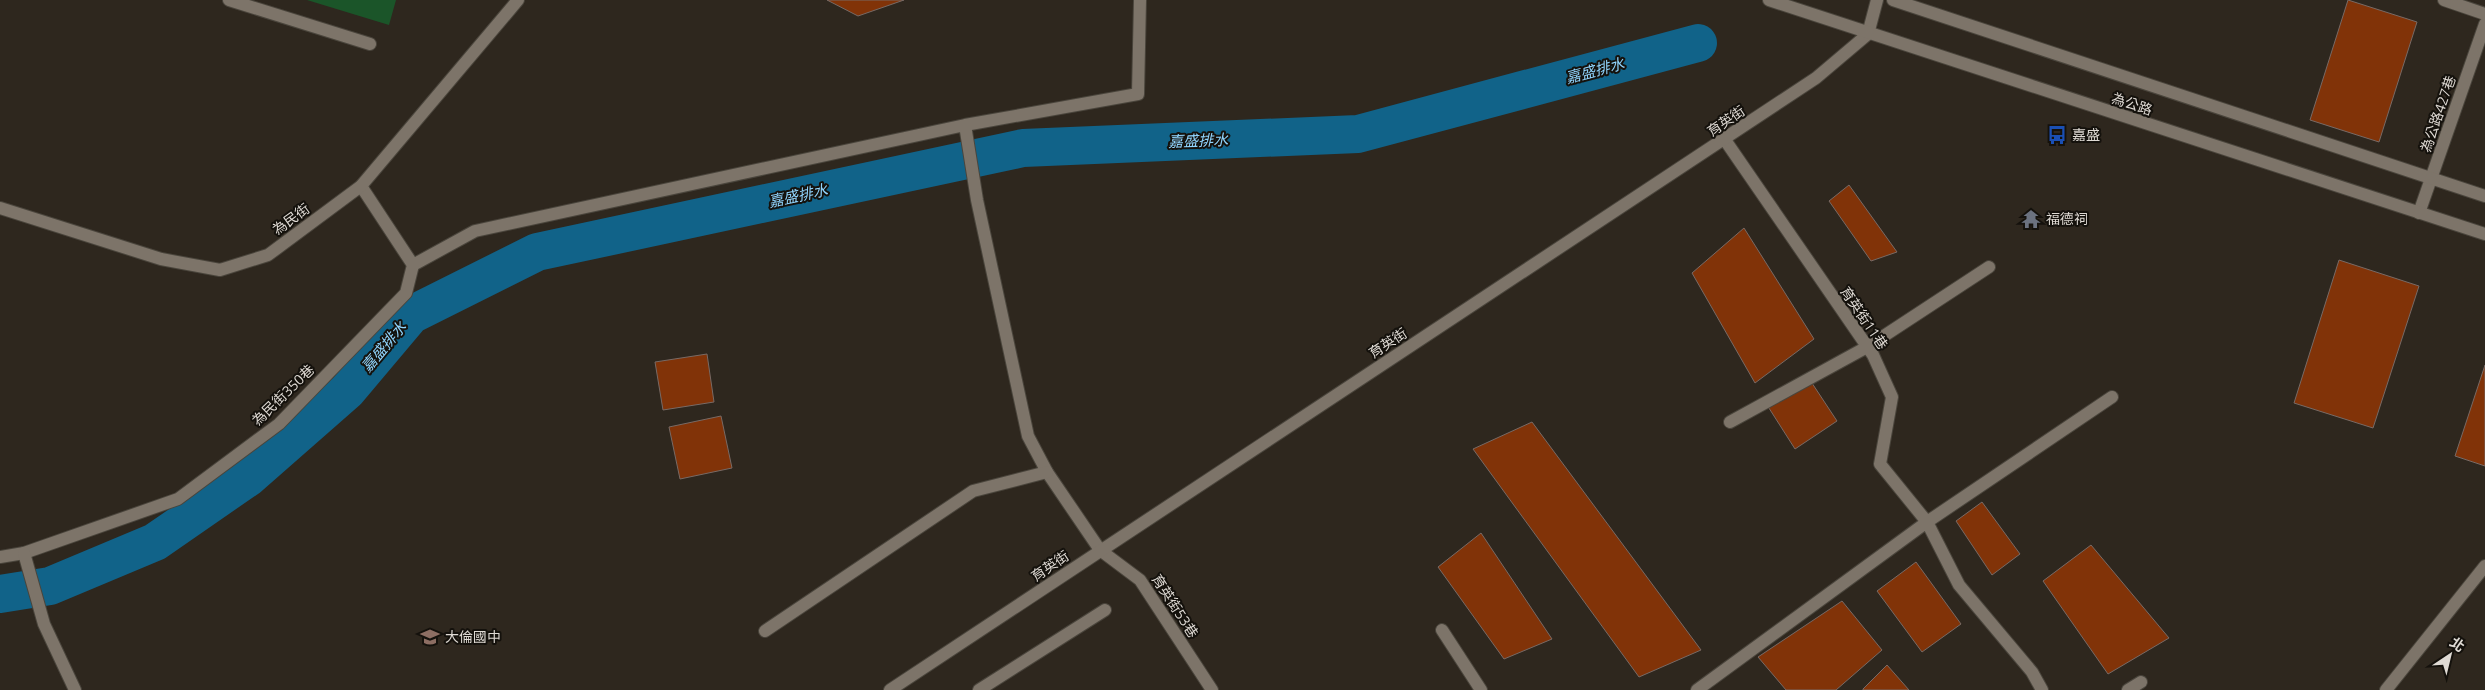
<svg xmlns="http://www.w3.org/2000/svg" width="2485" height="690" font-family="'Open Sans','Noto Sans TC',sans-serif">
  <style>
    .green { fill: #1b5529 }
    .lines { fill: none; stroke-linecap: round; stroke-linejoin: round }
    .canal { stroke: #116389; stroke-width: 38 }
    .building { fill: #813308; stroke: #786a65 }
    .lane-casing { stroke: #4a453c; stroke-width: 14 }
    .street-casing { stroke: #4a453c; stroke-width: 14 }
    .secondary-casing { stroke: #4a453c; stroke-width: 14 }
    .lane { stroke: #7d7469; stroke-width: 12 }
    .street { stroke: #7d7469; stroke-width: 12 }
    .secondary { stroke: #7d7469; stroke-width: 12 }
    .labels { text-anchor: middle; stroke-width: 4; stroke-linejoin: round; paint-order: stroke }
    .street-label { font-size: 14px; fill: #dfdad4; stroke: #14110c }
    .poi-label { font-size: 14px; fill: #dfdad4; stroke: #14110c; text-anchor: start }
    .water-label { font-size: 15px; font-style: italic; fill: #91d5fe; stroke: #14110c }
  </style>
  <rect width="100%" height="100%" fill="#2e271e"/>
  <path class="green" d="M307,0H396L389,25Z"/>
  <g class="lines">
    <path class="canal" d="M0,594L50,586L155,542L249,477L347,391L411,315L537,252L1023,148L1358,134L1698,43"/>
  </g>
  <path class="building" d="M827,0H904L858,16Z
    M2348,0L2417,22L2379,142L2310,120Z
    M1849,185L1897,252L1871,261L1829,201Z
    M1744,228L1814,339L1755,383L1692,273Z
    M2339,260L2419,286L2373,428L2294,403Z
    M707,354L714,402L663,410L655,362Z
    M2485,365V466L2455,456Z
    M1806,374L1837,421L1795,449L1767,405Z
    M721,416L732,468L680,479L669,427Z
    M1532,422L1701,650L1639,677L1473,449Z
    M1982,502L2020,554L1992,575L1956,521Z
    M1481,533L1552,639L1504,659L1438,567Z
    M2091,545L2169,638L2108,674L2043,581Z
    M1916,562L1961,624L1922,652L1877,591Z
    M1842,601L1882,650L1836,690H1786L1758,657Z
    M1887,665L1909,690H1863V689Z"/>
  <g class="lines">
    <g class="lane-casing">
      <path id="lane" d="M229,0L370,44
        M2444,0L2485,14
        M965,125L977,200L1028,436L1047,472L1100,550L1140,580L1212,690
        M1725,140L1873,355L1892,397L1880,464L1927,522L1959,585L2032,672L2042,690
        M2419,213L2485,24
        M413,265L475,231L965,125L1138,94L1140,0
        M1730,422L1867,347L1989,267
        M0,557L24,553L178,499L279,424L406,293L413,265L361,186
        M1442,630L1481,690
        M979,690L1105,610
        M1697,690L1927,522L2112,397
        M2128,690L2141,682
        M2386,690L2485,566"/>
    </g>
    <g class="street-casing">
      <path id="street" d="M0,208L161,259L220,270L268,255L361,186L518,0
        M24,553L44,624L75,690
        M765,631L973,491L1047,472
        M890,690L1816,78L1868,34L1877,0"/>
    </g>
    <g class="secondary-casing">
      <path id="secondary" d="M1769,0L2485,234
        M1893,0L2485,196"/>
    </g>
    <use href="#lane" class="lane"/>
    <use href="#street" class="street"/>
    <use href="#secondary" class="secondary"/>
  </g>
  <defs>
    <g id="bus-bare" transform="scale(1.5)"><path d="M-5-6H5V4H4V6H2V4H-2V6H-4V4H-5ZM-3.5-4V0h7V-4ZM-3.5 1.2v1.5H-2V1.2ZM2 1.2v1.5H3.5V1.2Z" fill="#1a4fb4" stroke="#14110c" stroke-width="2.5" paint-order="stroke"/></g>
    <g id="temple-bare" transform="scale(1.5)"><path d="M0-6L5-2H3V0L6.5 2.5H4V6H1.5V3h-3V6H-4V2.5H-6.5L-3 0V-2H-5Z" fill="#6b7280" stroke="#14110c" stroke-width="2.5" paint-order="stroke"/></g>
    <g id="school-bare" transform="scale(1.5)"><path d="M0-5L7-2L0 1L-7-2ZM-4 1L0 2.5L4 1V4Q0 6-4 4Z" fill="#8d6e63" stroke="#14110c" stroke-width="2.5" paint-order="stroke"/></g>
  </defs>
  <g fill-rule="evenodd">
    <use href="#bus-bare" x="2057" y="135"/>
    <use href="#temple-bare" x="2031" y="219"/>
    <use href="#school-bare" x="430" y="637"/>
  </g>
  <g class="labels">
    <g class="street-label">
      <text transform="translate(2132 104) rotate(18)" y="5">為公路</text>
      <text transform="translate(2438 114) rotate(-71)" y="5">為公路427巷</text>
      <text transform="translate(1726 121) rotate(-34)" y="5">育英街</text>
      <text transform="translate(291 219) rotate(-36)" y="5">為民街</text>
      <text transform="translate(1864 318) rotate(56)" y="5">育英街11巷</text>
      <text transform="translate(1388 343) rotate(-33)" y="5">育英街</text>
      <text transform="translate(283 395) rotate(-44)" y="5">為民街350巷</text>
      <text transform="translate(1050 566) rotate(-34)" y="5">育英街</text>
      <text transform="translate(1175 606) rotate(57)" y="5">育英街53巷</text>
    </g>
    <g class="poi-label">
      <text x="2072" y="140">嘉盛</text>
      <text x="2046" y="224">福德祠</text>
      <text x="445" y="642">大倫國中</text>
    </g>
    <g class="water-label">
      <text transform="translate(1595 71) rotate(-15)" y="5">嘉盛排水</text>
      <text transform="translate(1198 141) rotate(-2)" y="5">嘉盛排水</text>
      <text transform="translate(798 196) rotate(-12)" y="5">嘉盛排水</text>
      <text transform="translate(384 347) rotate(-50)" y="5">嘉盛排水</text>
    </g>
  </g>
  <g transform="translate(2450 655) rotate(35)" stroke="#14110c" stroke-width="4" paint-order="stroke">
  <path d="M0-4L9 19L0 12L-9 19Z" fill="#dfdad4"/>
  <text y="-8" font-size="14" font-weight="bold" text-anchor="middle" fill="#dfdad4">北</text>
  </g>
</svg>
